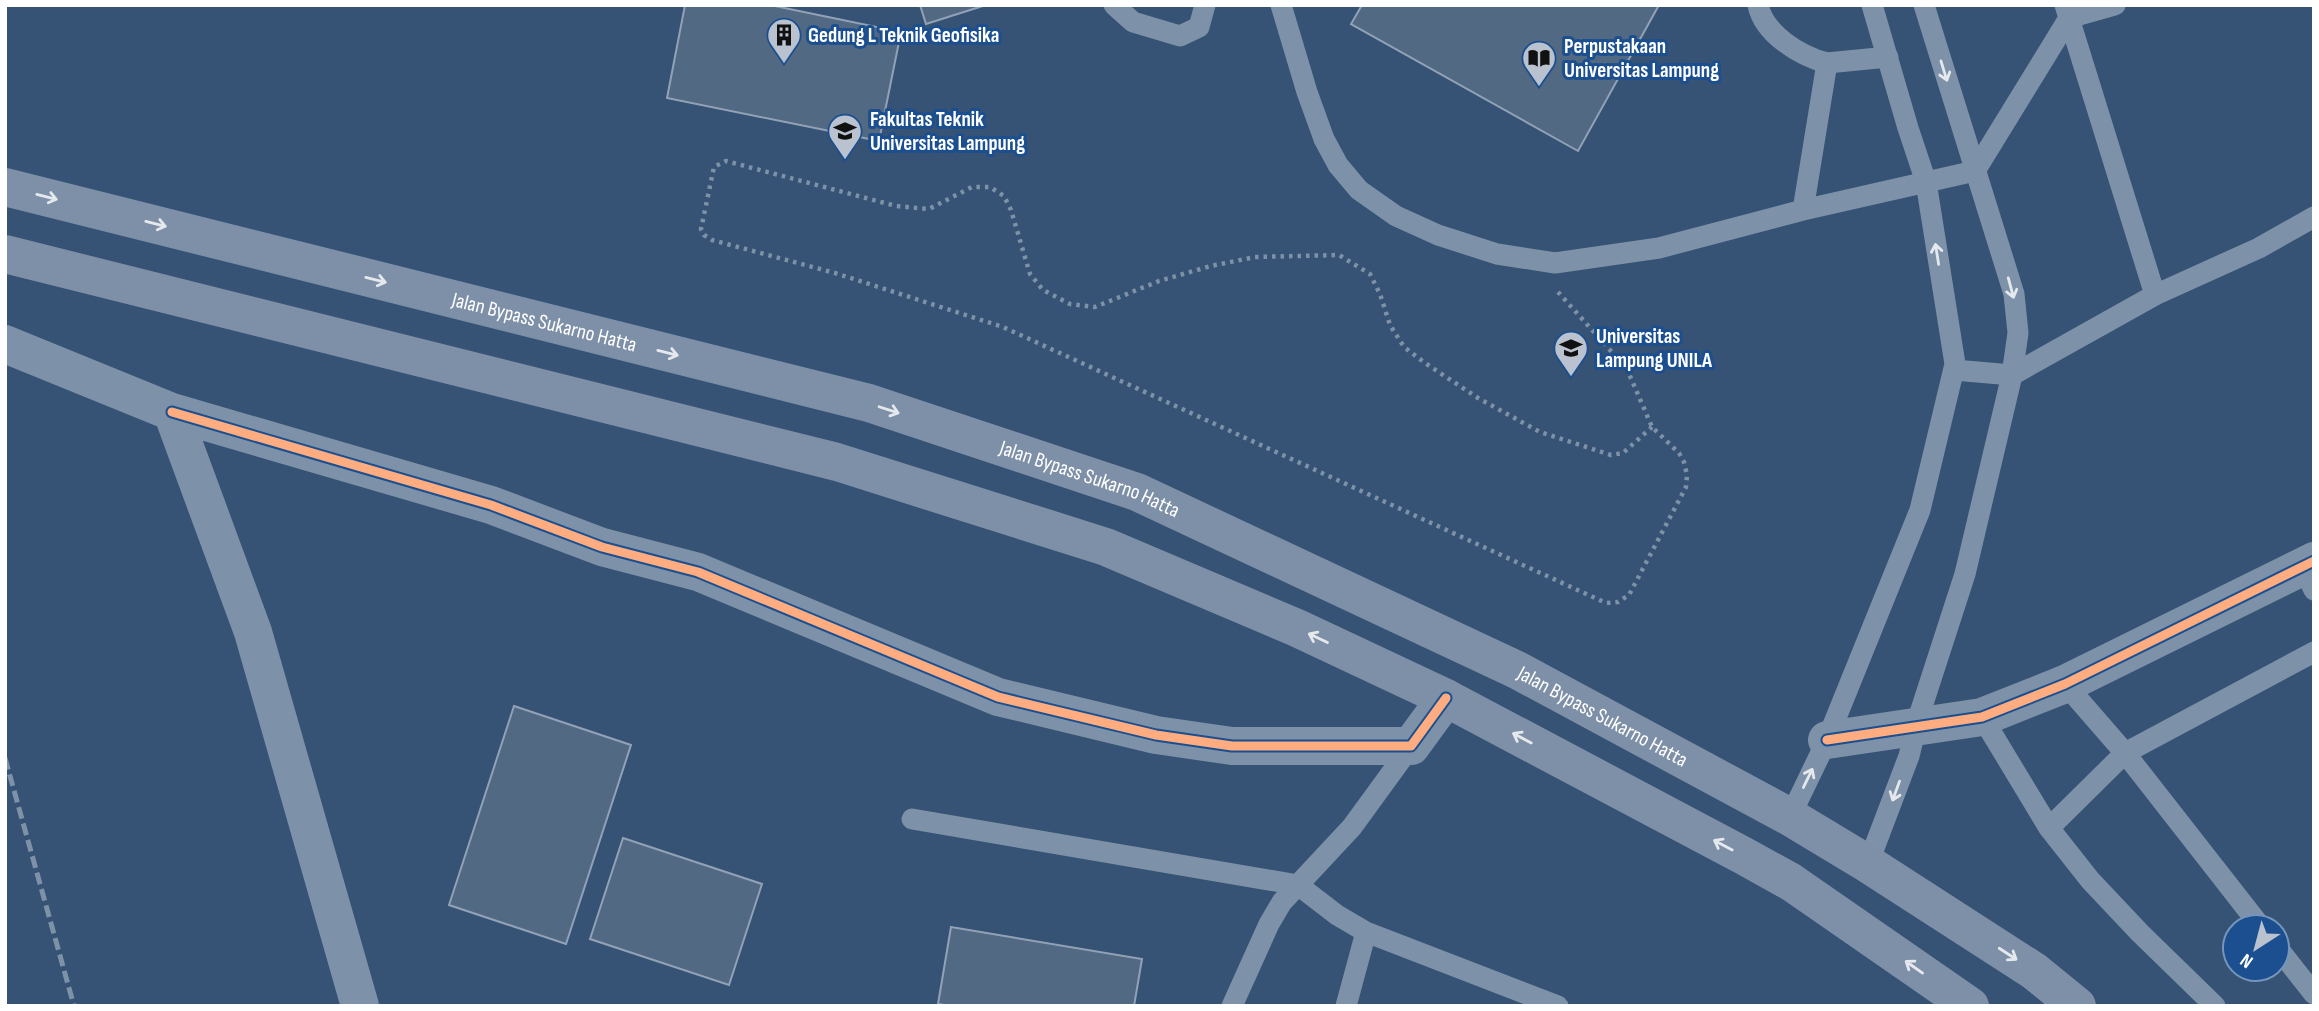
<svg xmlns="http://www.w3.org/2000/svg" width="2319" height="1011" font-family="'Sofia Sans Condensed',sans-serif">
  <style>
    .building { fill: #526984; stroke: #92a2b6; stroke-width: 2 }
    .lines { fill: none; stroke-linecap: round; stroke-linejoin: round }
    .path { stroke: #7d92a8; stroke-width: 4.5; stroke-dasharray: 3.5 5; stroke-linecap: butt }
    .service { stroke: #7d92a8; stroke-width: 21 }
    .minor { stroke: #7d92a8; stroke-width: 38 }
    .trunk { stroke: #7e90a7; stroke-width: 38 }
    .rail { stroke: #7e92a7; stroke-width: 5; stroke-dasharray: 12 5; stroke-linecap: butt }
    .cycleway-casing { stroke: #1b4f8f; stroke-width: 13 }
    .cycleway { stroke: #ffac80; stroke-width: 9 }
    .oneway { stroke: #e5e9ee }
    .oneway2 { stroke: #e5e9ed }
    .labels { text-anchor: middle; stroke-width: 6; stroke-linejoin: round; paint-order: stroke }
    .poi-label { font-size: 21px; font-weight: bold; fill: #fff; stroke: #1b4f8f; text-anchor: start }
    .street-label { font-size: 21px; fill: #fff; stroke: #1b4f8f }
  </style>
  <rect width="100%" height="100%" fill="#365274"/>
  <path class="building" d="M685,5H770L901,32L879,141L667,98Z
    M920,5H986L926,24Z
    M1362,5H1659L1578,151L1351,24Z
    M514,706L631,745L566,944L449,905Z
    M623,838L762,884L729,985L590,939Z
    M951,927L1142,959L1134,1006H951L938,1004Z"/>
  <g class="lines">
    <path class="path" d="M1558,292L1627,369L1652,427L1679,453L1684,462L1687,475L1686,487L1629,595L1618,602L1606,603L1003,327L835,273L712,240L704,235L701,229L714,167L726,161L896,206L929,209L972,187H990L1004,196L1011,210L1030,274L1043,290L1070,304L1095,307L1159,281L1211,266L1255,257L1339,255L1370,274L1380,294L1390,325L1404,347L1425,363L1478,398L1540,432L1611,455L1623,453L1652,427"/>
    <path class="service" d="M1114,5L1133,22L1180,36L1199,27L1205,5
      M1281,5L1307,92L1324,139L1338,165L1359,190L1396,216L1438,235L1497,254L1555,263L1659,248L1803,210L1975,171L2069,18L2065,5
      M1758,5C1764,34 1800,56 1827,63L1803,210
      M2115,5L2069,18L2155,295
      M1827,63L1888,57
      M1954,370L2012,375L2155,295L2259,248L2314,217
      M2303,567L2314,590
      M2065,684L2125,753L2261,927
      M1982,717L2049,828L2090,880L2140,933L2215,1006
      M1790,817L1827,740L1920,510L1955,364L1926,182L1908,128L1872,5
      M912,819L1298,885L1337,915L1366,932L1558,1006
      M2049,828L2125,753L2314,652
      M1868,864L1909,756L1918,719L1965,574L2012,375L2018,333L2014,294L1924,5
      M2277,947L2314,994
      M1232,1006L1269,924L1282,902L1352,827L1411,746
      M1346,1006L1366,932"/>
    <path class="minor" d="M5,344L172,412L253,632L360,1006
      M172,412L491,505L602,547L698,572L998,697L1156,735L1232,746H1411L1446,698
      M1827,740L1982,717L2065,684L2314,561"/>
    <g class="trunk">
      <path id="s1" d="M5,187L869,403L1137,492L1517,670L1790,817L1868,864L2034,971L2077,1006"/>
      <path d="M5,254L837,462L1106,547L1297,628L1446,698L1744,856L1791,882L1970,1006"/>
    </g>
    <path class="rail" d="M5,758L74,1006"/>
    <g class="cycleway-casing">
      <path id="cycleway" d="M172,412L491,505L602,547L698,572L998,697L1156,735L1232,746H1411L1446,698
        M1827,740L1982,717L2065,684L2314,561"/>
    </g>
    <use href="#cycleway" class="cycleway"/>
  </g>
  <defs><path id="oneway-shaft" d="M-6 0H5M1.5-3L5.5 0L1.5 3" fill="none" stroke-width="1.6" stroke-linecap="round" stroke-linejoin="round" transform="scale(1.75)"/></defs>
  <g class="oneway">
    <use href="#oneway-shaft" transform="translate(1944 71) rotate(73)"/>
    <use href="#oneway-shaft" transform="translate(1937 254) rotate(-99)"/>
    <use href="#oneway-shaft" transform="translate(2011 288) rotate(75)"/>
    <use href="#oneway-shaft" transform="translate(1808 778) rotate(-64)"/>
    <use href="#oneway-shaft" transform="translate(1896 791) rotate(110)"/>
  </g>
  <g class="oneway2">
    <use href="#oneway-shaft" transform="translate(47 197) rotate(14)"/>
    <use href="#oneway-shaft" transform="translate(156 224) rotate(14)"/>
    <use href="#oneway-shaft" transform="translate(376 280) rotate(14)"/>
    <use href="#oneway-shaft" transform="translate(668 353) rotate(14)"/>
    <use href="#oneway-shaft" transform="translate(889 410) rotate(18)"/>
    <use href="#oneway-shaft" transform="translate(1318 638) rotate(-155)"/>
    <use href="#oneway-shaft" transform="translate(1522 738) rotate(-152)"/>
    <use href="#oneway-shaft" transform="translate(1723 845) rotate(-152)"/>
    <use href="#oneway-shaft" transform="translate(2008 954) rotate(33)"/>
    <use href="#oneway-shaft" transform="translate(1914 967) rotate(-145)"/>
  </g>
  <defs>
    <g id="building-pin" transform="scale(1.75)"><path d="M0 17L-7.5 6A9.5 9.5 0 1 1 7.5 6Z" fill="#b9c2ce" stroke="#1b4f8f"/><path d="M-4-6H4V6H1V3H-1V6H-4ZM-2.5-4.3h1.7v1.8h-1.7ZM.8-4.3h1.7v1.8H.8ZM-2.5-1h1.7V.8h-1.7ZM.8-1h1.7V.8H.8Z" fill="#111"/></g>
    <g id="library-pin" transform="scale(1.75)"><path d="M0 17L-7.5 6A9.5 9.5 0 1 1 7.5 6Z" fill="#b9c2ce" stroke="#1b4f8f"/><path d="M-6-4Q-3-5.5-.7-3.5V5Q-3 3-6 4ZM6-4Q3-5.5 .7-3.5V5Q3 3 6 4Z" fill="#111"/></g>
    <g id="university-pin" transform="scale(1.75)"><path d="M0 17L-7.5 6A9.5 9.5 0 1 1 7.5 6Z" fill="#b9c2ce" stroke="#1b4f8f"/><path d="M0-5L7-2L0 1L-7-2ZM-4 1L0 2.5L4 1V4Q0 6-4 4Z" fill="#111"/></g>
  </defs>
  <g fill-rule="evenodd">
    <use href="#building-pin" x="784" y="35"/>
    <use href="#library-pin" x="1539" y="58"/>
    <use href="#university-pin" x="845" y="131"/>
    <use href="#university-pin" x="1571" y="348"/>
  </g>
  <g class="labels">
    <g class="poi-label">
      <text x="808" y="42">Gedung L Teknik Geofisika</text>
      <text x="1564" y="53">Perpustakaan<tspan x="1564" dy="24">Universitas Lampung</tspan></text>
      <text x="870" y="126">Fakultas Teknik<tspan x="870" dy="24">Universitas Lampung</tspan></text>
      <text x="1596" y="343">Universitas<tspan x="1596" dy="24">Lampung UNILA</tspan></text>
    </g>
    <g class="street-label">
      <text dy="7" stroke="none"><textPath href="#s1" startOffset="556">Jalan Bypass Sukarno Hatta</textPath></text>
      <text dy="7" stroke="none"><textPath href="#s1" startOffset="1124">Jalan Bypass Sukarno Hatta</textPath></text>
      <text dy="7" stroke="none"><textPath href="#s1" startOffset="1690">Jalan Bypass Sukarno Hatta</textPath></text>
    </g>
  </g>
  <rect width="2319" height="1011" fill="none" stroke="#ffffff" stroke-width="14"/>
  <g transform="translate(2256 948) rotate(216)"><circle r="33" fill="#1b4f8f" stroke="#7695bc" stroke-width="2"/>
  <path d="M0-5L12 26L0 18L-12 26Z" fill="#b9c2ce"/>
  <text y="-10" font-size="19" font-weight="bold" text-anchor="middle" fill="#ffffff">N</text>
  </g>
</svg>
